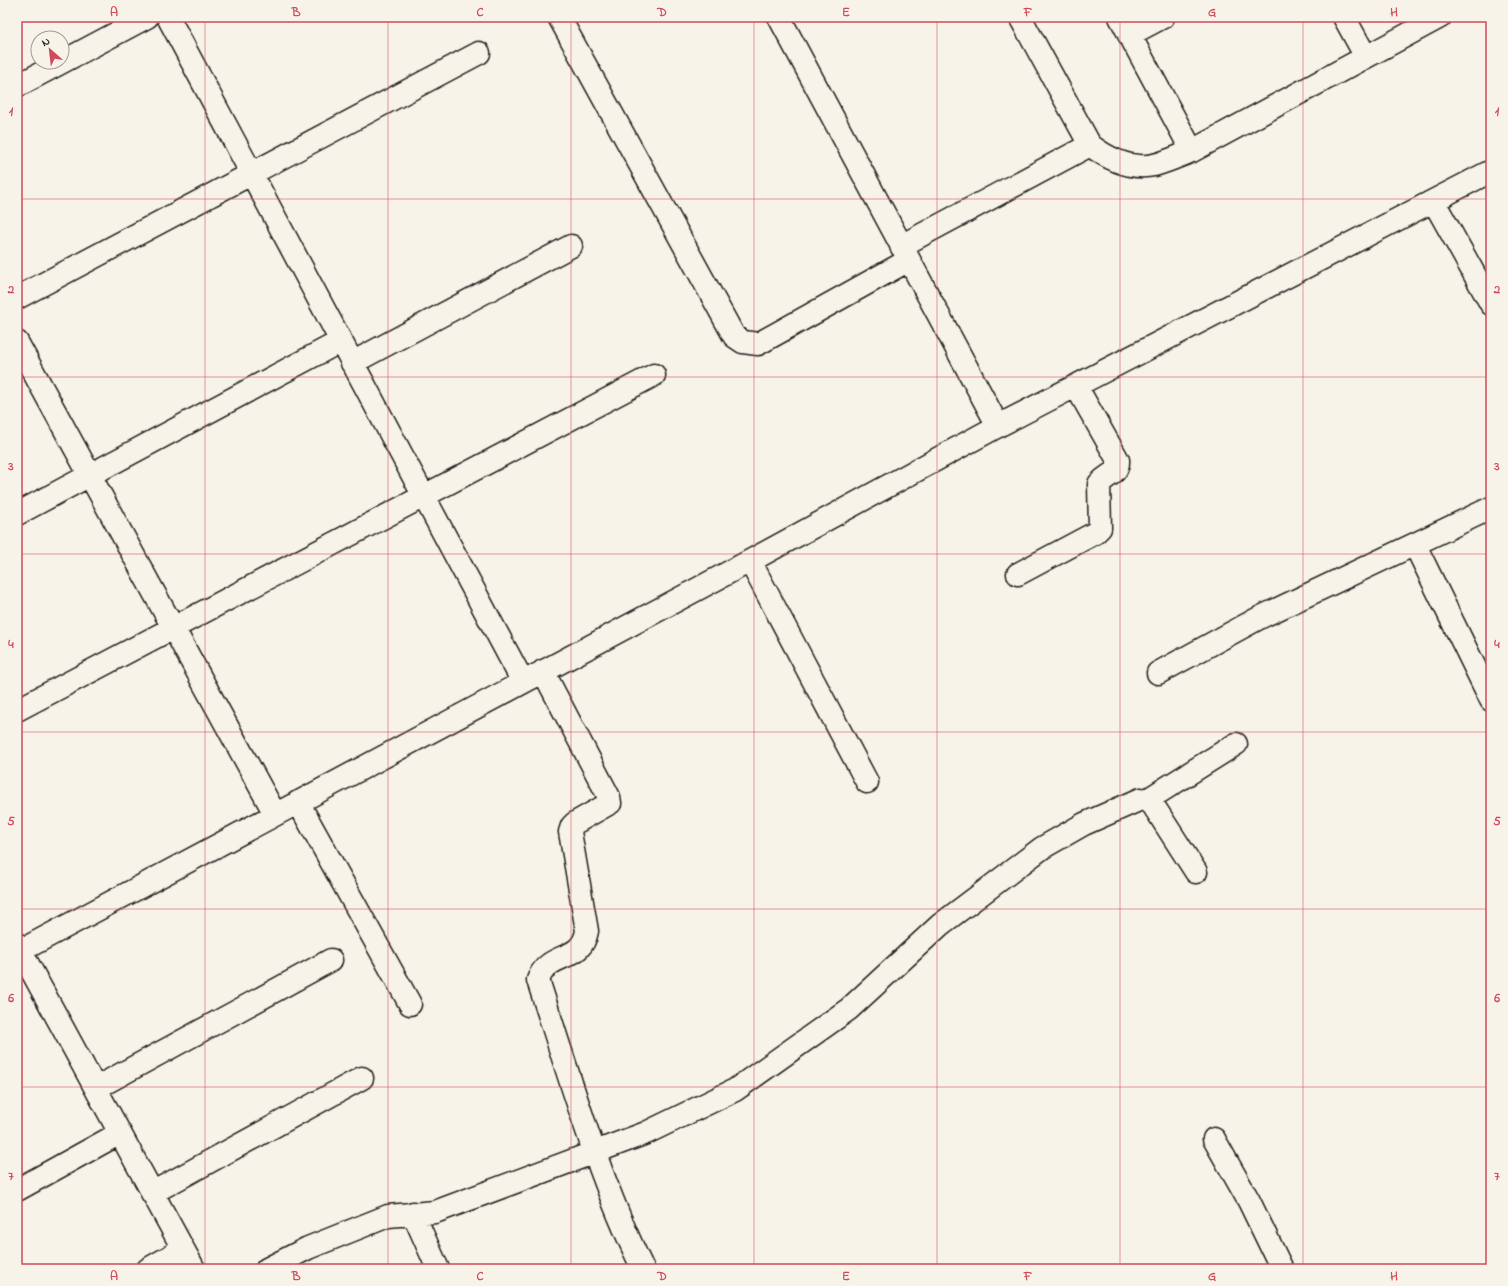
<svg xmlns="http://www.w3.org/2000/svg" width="1508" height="1286" font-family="'Indie Flower',sans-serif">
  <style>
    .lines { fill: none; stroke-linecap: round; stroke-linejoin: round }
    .minor-casing { stroke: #1c1c1c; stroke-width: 25 }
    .minor { stroke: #f7f3e8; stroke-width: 22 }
    .grid { fill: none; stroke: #d1495b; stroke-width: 1; stroke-opacity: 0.55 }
    .neatline { fill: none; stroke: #d1495b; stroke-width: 1.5 }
    .grid-label { font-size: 13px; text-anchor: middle; font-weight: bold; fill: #d1495b }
  </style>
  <rect width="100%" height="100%" fill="#f7f3e8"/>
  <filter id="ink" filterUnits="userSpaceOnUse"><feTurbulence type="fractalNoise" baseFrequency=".025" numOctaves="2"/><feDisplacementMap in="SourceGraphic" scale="8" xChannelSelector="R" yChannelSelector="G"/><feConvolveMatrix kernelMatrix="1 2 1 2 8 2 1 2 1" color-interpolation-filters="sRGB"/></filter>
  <g filter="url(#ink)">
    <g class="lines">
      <g class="minor-casing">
        <path id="minor" d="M168,17L523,682
          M559,17L734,336L743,342L758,344L909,260
          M779,17L998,426
          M1020,17L1090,145C1107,158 1130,170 1154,165C1166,162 1179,156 1192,151L1440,17
          M1120,17L1192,151
          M1344,17L1366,57
          M1129,35L1163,17
          M17,86L147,17
          M1434,202L1491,304
          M901,246L1090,145
          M17,298L479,53
          M17,342L275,814
          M352,363L571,246
          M17,514L341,341
          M1415,545L1491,700
          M750,561L867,782
          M1018,574L1095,533L1100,528L1099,484C1106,475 1119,474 1118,460L1076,386
          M543,671L609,797L610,803L575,823L572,826L570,832L587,931C581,964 549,950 538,980C569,1075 599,1180 643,1269
          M1158,673L1259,618L1491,508
          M17,710L654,375
          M1147,800L1236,744
          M298,802L410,1004
          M17,944L194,1269
          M20,951L750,561L998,426L1491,171
          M96,1088L331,960
          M1214,1139L1249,1201L1282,1269
          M17,1190L120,1133
          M152,1193L362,1078
          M413,1213L438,1269
          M148,1269L183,1249
          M267,1269L308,1248L388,1216L435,1212L646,1133L735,1090L849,1009L940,925L1042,848L1084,824L1141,799L1147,800L1153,805L1196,872"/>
      </g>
      <use href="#minor" class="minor"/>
    </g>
  </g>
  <path class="grid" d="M205,17V1269M388,17V1269M571,17V1269M754,17V1269M937,17V1269M1120,17V1269M1303,17V1269M17,199H1491M17,377H1491M17,554H1491M17,732H1491M17,909H1491M17,1087H1491"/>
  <rect width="1508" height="1286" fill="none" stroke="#f7f3e8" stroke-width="44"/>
  <g transform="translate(50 50) rotate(332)"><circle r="19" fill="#f7f3e8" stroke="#9f9d96"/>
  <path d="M0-3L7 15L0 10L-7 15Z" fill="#d1495b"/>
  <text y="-6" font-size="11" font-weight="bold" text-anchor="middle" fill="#1c1c1c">N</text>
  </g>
  <rect x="22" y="22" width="1464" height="1242" class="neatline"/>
  <g class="grid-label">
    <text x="114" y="16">A</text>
    <text x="296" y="16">B</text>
    <text x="480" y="16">C</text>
    <text x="662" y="16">D</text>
    <text x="846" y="16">E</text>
    <text x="1028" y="16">F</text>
    <text x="1212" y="16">G</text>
    <text x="1394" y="16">H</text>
    <text x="11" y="115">1</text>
    <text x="1497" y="115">1</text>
    <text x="11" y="293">2</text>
    <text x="1497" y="293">2</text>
    <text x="11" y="470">3</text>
    <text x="1497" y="470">3</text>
    <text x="11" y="648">4</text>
    <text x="1497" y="648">4</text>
    <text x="11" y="825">5</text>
    <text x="1497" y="825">5</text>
    <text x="11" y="1002">6</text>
    <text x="1497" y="1002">6</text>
    <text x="11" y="1180">7</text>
    <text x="1497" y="1180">7</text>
    <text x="114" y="1280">A</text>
    <text x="296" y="1280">B</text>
    <text x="480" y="1280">C</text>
    <text x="662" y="1280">D</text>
    <text x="846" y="1280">E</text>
    <text x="1028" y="1280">F</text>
    <text x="1212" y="1280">G</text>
    <text x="1394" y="1280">H</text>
  </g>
</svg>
